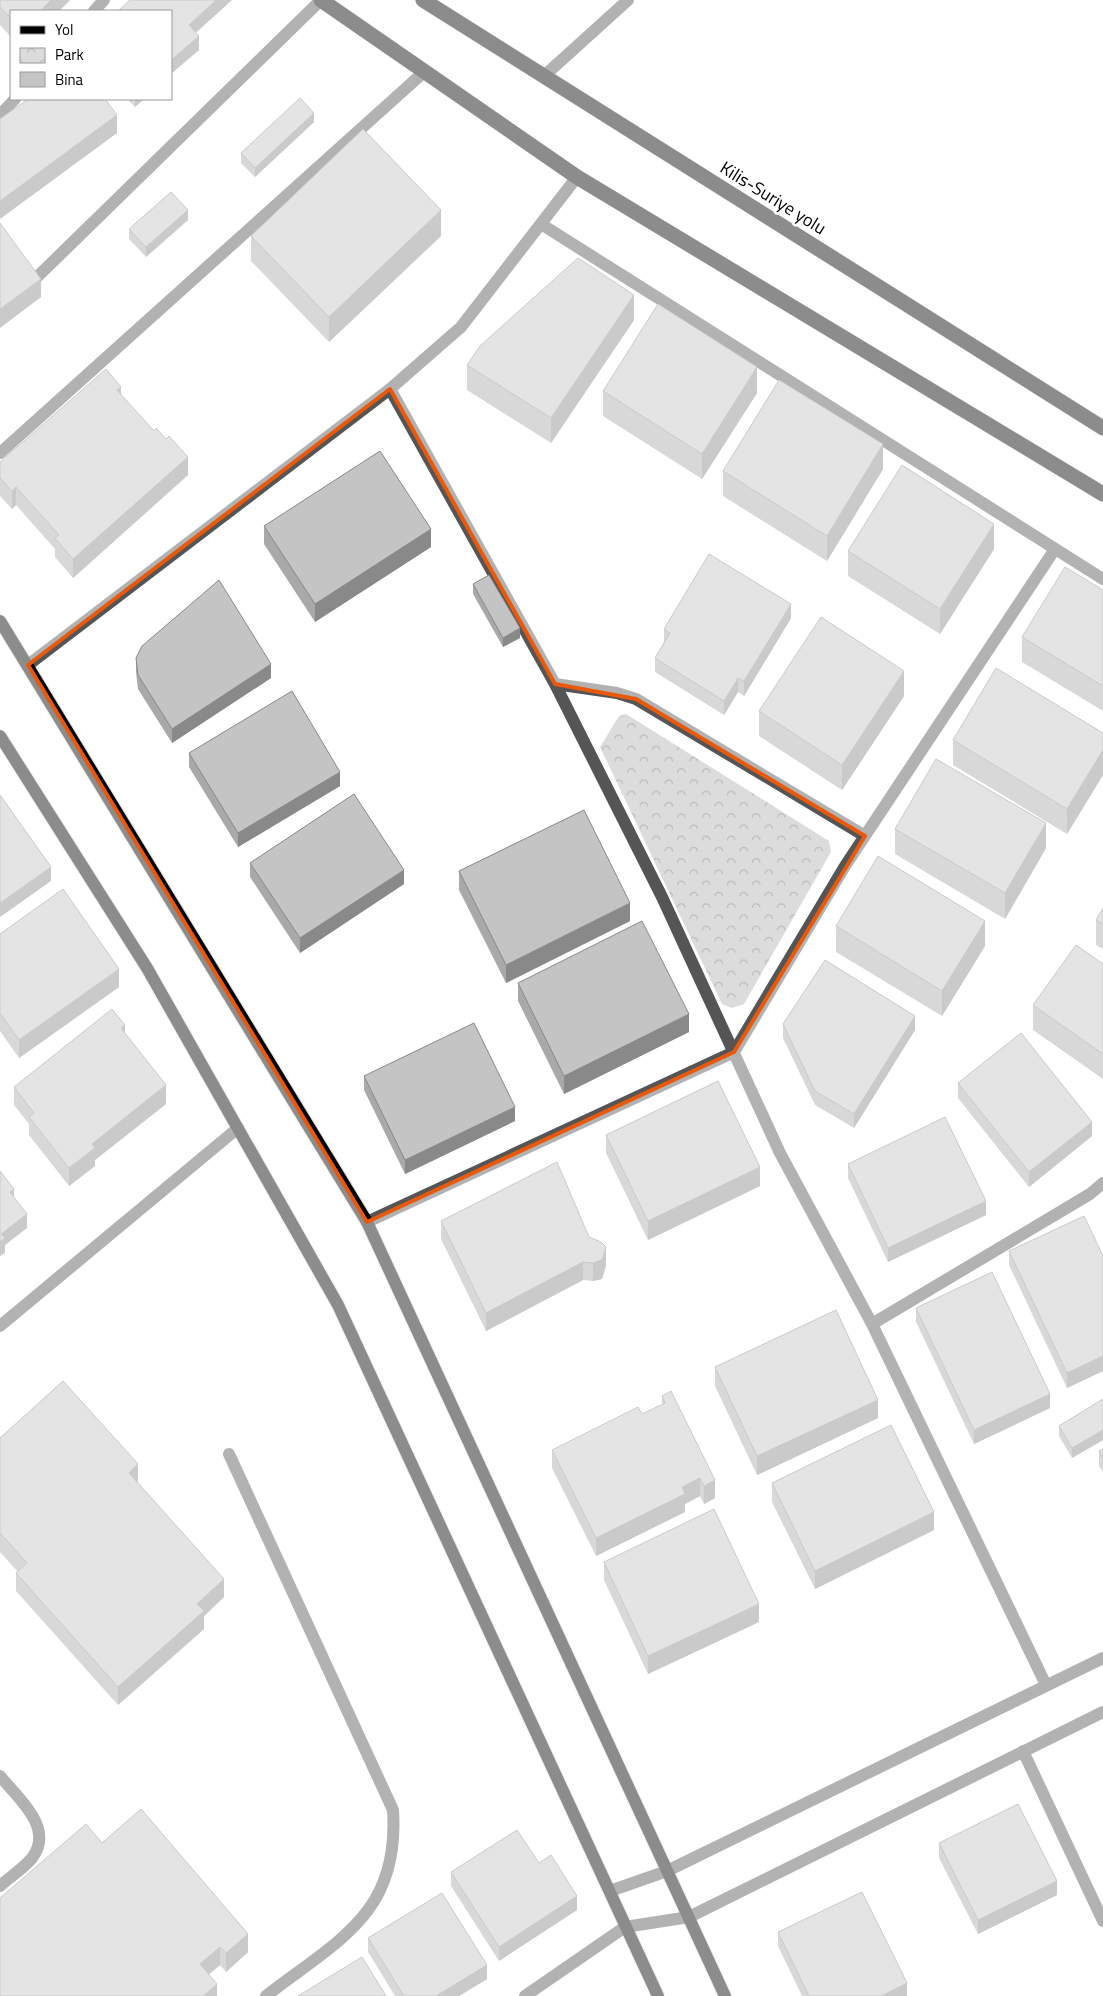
<svg xmlns="http://www.w3.org/2000/svg" width="1103" height="1996" font-family="'Titillium Web',sans-serif">
  <style>
    .park { fill: url(#park-crowns) }
    .lines { fill: none; stroke-linecap: round; stroke-linejoin: round }
    .major-casing { stroke: #dbdbdb; stroke-width: 14 }
    .highway-casing { stroke: #dbdbdb; stroke-width: 16 }
    .minor { stroke: #555; stroke-width: 12 }
    .major { stroke: #000; stroke-width: 12 }
    .highway { stroke: #000; stroke-width: 15 }
    .wall { fill: #a9a9a9 }
    .shaded-wall { fill: #898989 }
    .building { fill: #c4c4c4; stroke: #898989 }
    .marked { fill: none; stroke: #e8590c; stroke-width: 4; stroke-linejoin: round }
    .labels { text-anchor: middle; stroke-width: 5; stroke-linejoin: round; paint-order: stroke }
    .street-label { font-size: 18px; fill: #000; stroke: #fff }
  </style>
  <defs>
    <pattern id="park-crowns" width="20" height="18" patternUnits="userSpaceOnUse" patternTransform="scale(1.25)"><rect width="20" height="18" fill="#dcdcdc"/><path d="M2 6a3 3 0 1 1 6 0M12 15a3 3 0 1 1 6 0" fill="none" stroke="#bbb"/></pattern>
  </defs>
  <rect width="100%" height="100%" fill="#fff"/>
  <path class="park" d="M626,714L829,841L831,852L744,1004L732,1008L722,1004L600,747L619,716Z"/>
  <g class="lines">
    <g class="major-casing">
      <path id="major" d="M0,621L367,1222L725,1996
        M0,736L147,968L338,1305L658,1996"/>
    </g>
    <g class="highway-casing">
      <path id="highway" d="M321,0L577,177L1103,494
        M423,0L1103,428"/>
    </g>
    <path class="minor" d="M94,11L104,0
      M544,76L628,0
      M0,115L15,99
      M541,224L1103,579
      M34,280L321,0
      M390,389L555,684L662,897L780,1153L872,1324L1046,1685
      M0,453L424,72
      M28,665L390,389L461,327L577,177
      M555,684L617,693L636,699L865,836
      M367,1222L734,1052L845,866L1055,549
      M872,1324L1090,1194L1103,1183
      M0,1326L238,1128
      M229,1454L393,1810C400,1914 338,1940 266,1996
      M1023,1751L1103,1921
      M0,1776C18,1798 55,1828 32,1858C24,1868 10,1877 0,1886
      M610,1891L667,1871L1103,1658
      M525,1996L625,1927L689,1917L1103,1712"/>
    <use href="#major" class="major"/>
    <use href="#highway" class="highway"/>
  </g>
  <path class="wall" d="M0,0H70L59,11H11V37L0,25Z
    M127,99H144L135,107Z
    M314,122L255,177L241,163V153Z
    M188,220L146,257L129,239V229Z
    M251,236H441L329,342L251,261Z
    M634,320L551,443L467,390V365Z
    M603,391L757,393L702,479L603,416Z
    M121,395L188,475L73,578L55,557V549L16,505L12,509L0,496V462Z
    M883,469L827,561L723,496V471Z
    M264,526L431,547L315,622L264,544Z
    M994,549L940,634L848,576V551Z
    M473,584L520,638L503,647L473,594Z
    M1103,590V711L1022,662V637Z
    M791,618L744,696L738,692L724,715L655,672V658L664,642V629Z
    M136,658L271,678L172,743L138,689L136,672Z
    M904,696L842,790L759,736V711Z
    M1103,733V775L1067,834L953,765V740Z
    M189,753L340,786L238,847L189,767Z
    M895,829L1046,848L1005,919L895,854Z
    M250,863L404,884L300,953L250,877Z
    M459,871L630,921L506,983L459,890Z
    M1103,908V949L1096,945V920Z
    M836,926L985,946L942,1016L836,952Z
    M0,934L119,987L19,1058L0,1031Z
    M1103,964V1079L1033,1030V1005Z
    M518,983L689,1032L564,1094L518,1001Z
    M783,1024L915,1030L854,1128L815,1105L783,1038Z
    M125,1033L166,1104L95,1160V1166L69,1186L29,1135V1124L14,1105V1087Z
    M364,1076L515,1121L405,1174L364,1090Z
    M958,1083L1092,1136L1029,1187L958,1098Z
    M606,1135L760,1186L648,1240L606,1153Z
    M848,1164L986,1215L888,1262L848,1178Z
    M441,1221L589,1237L606,1265L602,1279L593,1281L583,1280L486,1331L441,1239Z
    M1009,1251L1103,1256V1371L1067,1388L1009,1265Z
    M916,1308L1050,1408L974,1444L916,1322Z
    M715,1367L878,1418L757,1475L715,1386Z
    M662,1396L715,1498L704,1504L700,1496L685,1504V1512L596,1556L552,1468V1450L642,1414L662,1405Z
    M1103,1399V1440L1072,1458L1059,1436V1426Z
    M0,1438L138,1482L224,1597L204,1616V1629L118,1705L16,1591V1573L18,1572L0,1552Z
    M1103,1449V1472L1099,1466V1451Z
    M772,1483L934,1530L815,1589L772,1502Z
    M604,1562L759,1622L648,1674L604,1580Z
    M102,1843L248,1952L226,1972L220,1965L209,1974L217,1996Z
    M939,1843L1057,1895L978,1934L939,1858Z
    M539,1863L577,1910L499,1961L451,1886V1872Z
    M778,1932L907,1996H802L778,1946Z
    M368,1938L487,1979L459,1996H395L368,1952Z"/>
  <path class="shaded-wall" d="M51,0H70L59,11H40Z
    M216,0H232L189,39V25Z
    M199,36V50L171,74V60Z
    M135,99H144L135,107Z
    M314,113V122L255,177V168Z
    M117,115V133L0,219V201Z
    M188,210V220L146,257V247Z
    M441,210V236L329,342V317Z
    M41,279V297L0,328V309Z
    M634,295V320L551,443V418Z
    M757,367V393L702,479V454Z
    M121,387V405L117,390Z
    M883,444V469L827,561V536Z
    M188,457V475L73,578V559Z
    M16,487V505L12,509V491Z
    M994,524V549L940,634V609Z
    M431,529V547L315,622V604Z
    M791,604V618L744,696V681Z
    M520,628V638L503,647V638Z
    M271,664V678L172,743V729Z
    M904,671V696L842,790V765Z
    M738,678V692L724,715V701Z
    M1103,750V775L1067,834V809Z
    M340,772V786L238,847V833Z
    M1046,823V848L1005,919V893Z
    M51,867V881L0,917V903Z
    M404,870V884L300,953V938Z
    M630,903V921L506,983V965Z
    M985,921V946L942,1016V991Z
    M119,969V987L19,1058V1040Z
    M689,1014V1032L564,1094V1076Z
    M915,1016V1030L854,1128V1114Z
    M125,1025V1043L121,1028Z
    M166,1085V1104L95,1160V1166L69,1186V1168L92,1144Z
    M515,1107V1121L405,1174V1160Z
    M1092,1122V1136L1029,1187V1172Z
    M760,1167V1186L648,1240V1221Z
    M14,1189V1203L10,1192Z
    M986,1201V1215L888,1262V1248Z
    M27,1214V1228L5,1245V1253L0,1256V1242L1,1234Z
    M606,1247V1265L602,1279L593,1281V1263Z
    M583,1262V1280L486,1331V1313Z
    M1103,1356V1371L1067,1388V1373Z
    M1050,1394V1408L974,1444V1430Z
    M878,1400V1418L757,1475V1456Z
    M1103,1430V1440L1072,1458V1448Z
    M138,1464V1482L129,1491V1473Z
    M700,1478V1496L685,1504V1512L596,1556V1538L682,1487Z
    M715,1480V1498L704,1504V1486Z
    M934,1512V1530L815,1589V1571Z
    M224,1579V1597L204,1616V1629L118,1705V1687L197,1604Z
    M759,1604V1622L648,1674V1656Z
    M1057,1881V1895L978,1934V1920Z
    M577,1896V1910L499,1961V1947Z
    M248,1934V1952L226,1972V1953Z
    M220,1947V1965L200,1982V1964Z
    M487,1965V1979L459,1996H436Z
    M907,1983V1996H881Z
    M217,1984V1996H203Z"/>
  <path class="building" d="M0,0H51L40,11H11V18L0,7Z
    M130,0H216L189,25L199,36L171,60V11H118Z
    M300,98L314,113L255,168L241,153Z
    M28,99H105L117,115L0,201V119Z
    M363,129L441,210L329,317L251,236Z
    M171,192L188,210L146,247L129,229Z
    M0,223L41,279L0,309Z
    M578,258L634,295L551,418L467,365L480,346Z
    M658,304L757,367L702,454L603,391Z
    M106,369L121,387L117,390L154,431L156,428L166,439L169,436L188,457L73,559L55,538L59,535L16,487L12,491L0,478V462Z
    M779,380L883,444L827,536L723,471Z
    M380,451L431,529L315,604L264,526Z
    M902,465L994,524L940,609L848,551Z
    M709,554L791,604L744,681L738,678L724,701L655,658L670,633L664,629Z
    M1065,567L1103,590V686L1022,637Z
    M489,575L520,628L503,638L473,584Z
    M219,580L271,664L172,729L138,675L136,658L142,646Z
    M821,617L904,671L842,765L759,711Z
    M996,668L1103,733V750L1067,809L953,740Z
    M292,691L340,772L238,833L189,753Z
    M936,759L1046,823L1005,893L895,829Z
    M354,794L404,870L300,938L250,863Z
    M0,795L51,867L0,903Z
    M584,810L630,903L506,965L459,871Z
    M878,856L985,921L942,991L836,926Z
    M63,889L119,969L19,1040L0,1013V934Z
    M1103,908V924L1096,920Z
    M642,921L689,1014L564,1076L518,983Z
    M1076,945L1103,964V1054L1033,1005Z
    M825,960L915,1016L854,1114L815,1091L783,1024Z
    M112,1009L125,1025L121,1028L166,1085L92,1144L95,1148L69,1168L29,1117L34,1113L14,1087Z
    M474,1023L515,1107L405,1160L364,1076Z
    M1021,1033L1092,1122L1029,1172L958,1083Z
    M718,1081L760,1167L648,1221L606,1135Z
    M945,1117L986,1201L888,1248L848,1164Z
    M557,1162L589,1237L601,1242L606,1247L602,1260L593,1263L583,1262L486,1313L441,1221Z
    M0,1171L14,1189L10,1192L27,1214L1,1234L5,1238L0,1242Z
    M1084,1216L1103,1256V1356L1067,1373L1009,1251Z
    M992,1272L1050,1394L974,1430L916,1308Z
    M836,1310L878,1400L757,1456L715,1367Z
    M63,1381L138,1464L129,1473L224,1579L197,1604L204,1611L118,1687L16,1573L27,1563L0,1533V1438Z
    M671,1391L715,1480L704,1486L700,1478L682,1487L685,1494L596,1538L552,1450L638,1407L642,1414L665,1403L662,1396Z
    M1103,1399V1430L1072,1448L1059,1426Z
    M891,1425L934,1512L815,1571L772,1483Z
    M1103,1449V1458L1099,1451Z
    M714,1509L759,1604L648,1656L604,1562Z
    M1018,1804L1057,1881L978,1920L939,1843Z
    M141,1809L248,1934L226,1953L220,1947L200,1964L217,1984L203,1996H0V1898L86,1824L102,1843Z
    M517,1830L539,1863L551,1855L577,1896L499,1947L451,1872Z
    M862,1892L907,1983L881,1996H809L778,1932Z
    M442,1893L487,1965L436,1996H404L368,1938Z
    M362,1957L386,1996H298Z"/>
  <path d="M0 0H1103V1996H0ZM390,389L555,684L636,699L865,836L734,1052L367,1222L28,665Z" fill="#fff" fill-opacity=".55" fill-rule="evenodd"/>
  <path class="marked" d="M390,389L555,684L636,699L865,836L734,1052L367,1222L28,665Z"/>
  <g class="labels">
    <g class="street-label">
      <text transform="translate(773 198) rotate(32)" y="6">Kilis-Suriye yolu</text>
    </g>
  </g>
  <rect x="10" y="10" width="162" height="90" fill="#ffffff" stroke="#999999"/>
  <rect x="20" y="26" width="25" height="8" fill="#000000" stroke="#999999"/>
  <text x="55" y="35" font-size="15" fill="#000000">Yol</text>
  <rect x="20" y="48" width="25" height="15" fill="url(#park-crowns)" stroke="#999999"/>
  <text x="55" y="60" font-size="15" fill="#000000">Park</text>
  <rect x="20" y="72" width="25" height="15" fill="#c4c4c4" stroke="#999999"/>
  <text x="55" y="85" font-size="15" fill="#000000">Bina</text>
</svg>
